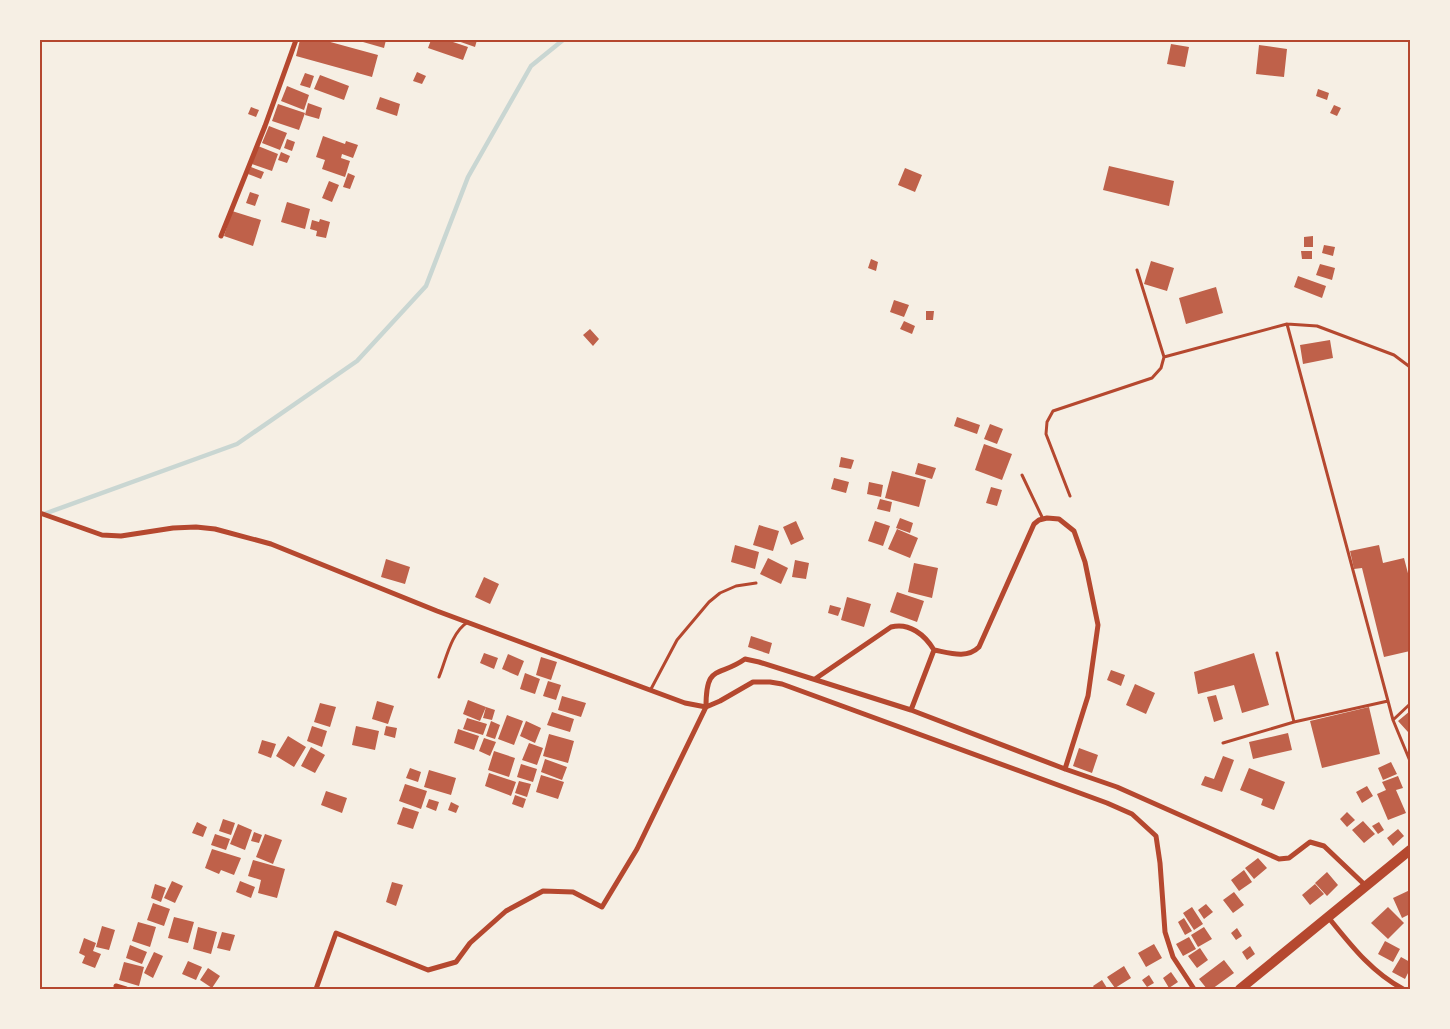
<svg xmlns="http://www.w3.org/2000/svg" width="1450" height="1029" font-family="Bitter,serif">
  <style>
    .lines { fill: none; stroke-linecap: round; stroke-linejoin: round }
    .stream { stroke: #c9d6d2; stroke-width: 4.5 }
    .building { fill: #bf614a }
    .service { stroke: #b5482f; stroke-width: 3 }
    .minor { stroke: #b5482f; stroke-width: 5 }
    .trunk { stroke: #b5482f; stroke-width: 10 }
    .neatline { fill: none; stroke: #b5482f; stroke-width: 2 }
  </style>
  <rect width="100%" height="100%" fill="#f6efe4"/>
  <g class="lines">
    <path class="stream" d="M44,514L237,444L357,361L426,286L468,177L531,66L563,40"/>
  </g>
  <path class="building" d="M300,40H323L378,55L372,77L296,56Z
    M356,40H386L384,48Z
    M431,40H447L468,47L463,60L428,48Z
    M455,40H477L475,47Z
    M1171,44L1189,47L1185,67L1167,64Z
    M1259,45L1287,49L1284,77L1256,74Z
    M417,72L426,76L422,84L413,81Z
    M305,73L314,76L310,88L300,85Z
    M320,75L349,86L344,100L314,89Z
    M287,86L309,95L304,110L281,101Z
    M1318,89L1329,93L1327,100L1316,96Z
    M380,97L400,104L397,116L376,109Z
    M308,103L322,108L319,119L305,115Z
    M278,104L305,113L299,130L272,121Z
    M1334,105L1341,108L1337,116L1330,113Z
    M251,107L259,110L256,117L248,114Z
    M269,126L287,133L280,150L262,143Z
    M323,136L345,144L346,141L358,145L353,158L342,154L341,158L350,161L345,177L322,169L325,160L316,157Z
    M287,139L295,142L292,151L284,148Z
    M258,146L278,154L272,171L252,164Z
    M281,152L290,156L287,163L278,160Z
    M1109,166L1174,181L1169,206L1103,190Z
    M251,167L264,172L261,179L248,174Z
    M905,168L922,175L915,192L898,185Z
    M348,173L355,176L350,189L343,187Z
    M329,181L339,185L332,202L322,198Z
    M250,192L259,195L255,206L246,203Z
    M287,202L310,209L305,229L281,222Z
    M232,211L261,220L253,246L224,236Z
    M320,219L330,222L326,238L316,236L317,231L310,229L312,220L319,222Z
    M1313,236V247H1304V237Z
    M1324,245L1335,247L1333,256L1322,253Z
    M1301,251H1312V259H1302Z
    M871,259L878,262L876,271L868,268Z
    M1151,261L1174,268L1167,291L1144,284Z
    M1320,264L1335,268L1332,280L1316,275Z
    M1298,276L1326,286L1322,298L1294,287Z
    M1216,287L1223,313L1186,324L1179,298Z
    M894,300L909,305L904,317L890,312Z
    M926,311H934L933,320H926Z
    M904,321L915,326L912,334L900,329Z
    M590,329L599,339L593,346L583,335Z
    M1330,340L1333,358L1303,364L1300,345Z
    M957,417L980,425L977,434L954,426Z
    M990,424L1003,429L997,444L984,439Z
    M984,444L1012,454L1002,480L975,470Z
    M841,457L854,460L851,469L839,467Z
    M918,463L936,468L932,479L915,474Z
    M892,471L926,480L919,507L885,498Z
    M834,478L849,482L846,493L831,489Z
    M869,482L883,485L881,497L867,494Z
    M991,487L1002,490L997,506L986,503Z
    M880,499L892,502L890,512L877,509Z
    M900,518L913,523L910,533L896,528Z
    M796,521L804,539L791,545L783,527Z
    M875,521L890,526L883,546L868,541Z
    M759,525L779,531L773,551L753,545Z
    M897,529L918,538L910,558L888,549Z
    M735,545L759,552L755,569L731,562Z
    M1379,545L1383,563L1404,558L1410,581V651L1384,657L1362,568L1354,569L1350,551Z
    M768,558L788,568L781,584L760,574Z
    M386,559L410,567L405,584L381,577Z
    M795,560L809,563L806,579L792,577Z
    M914,563L938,568L932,598L908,592Z
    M484,577L499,584L490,604L475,597Z
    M897,592L924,601L917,622L890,612Z
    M847,597L871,604L864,627L841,620Z
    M830,605L841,608L838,616L828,613Z
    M751,636L772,643L769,654L748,647Z
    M484,653L498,658L494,669L480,663Z
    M1254,653L1269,705L1242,713L1234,685L1198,694L1194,672Z
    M508,654L524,661L518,676L502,669Z
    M541,657L557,662L551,680L536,675Z
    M1111,670L1125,675L1121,686L1107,680Z
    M525,673L540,679L535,694L520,689Z
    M548,681L561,685L556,700L543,696Z
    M1135,684L1155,693L1146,714L1126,705Z
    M1216,695L1223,719L1214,722L1207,697Z
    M562,696L586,703L581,717L558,710Z
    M468,700L486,707L480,721L463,714Z
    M377,701L394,706L388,724L372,719Z
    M320,703L336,707L330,727L314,722Z
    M486,707L495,710L492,720L483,718Z
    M1369,707L1380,754L1322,768L1310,721Z
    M1410,711V730L1408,732L1398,721Z
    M552,712L574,719L570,732L547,725Z
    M507,715L523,721L514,745L498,739Z
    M467,718L487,724L483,735L463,729Z
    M491,721L500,725L495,739L486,736Z
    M526,721L541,728L535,743L520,736Z
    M312,726L327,731L322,747L307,741Z
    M356,726L379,731L375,750L352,745Z
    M386,726L397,728L395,738L384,735Z
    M458,729L479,736L474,750L454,743Z
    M1288,733L1292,750L1253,759L1249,742Z
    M549,734L574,741L568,763L543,756Z
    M288,736L306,747L294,767L276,756Z
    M484,738L496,742L490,756L479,751Z
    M262,740L276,744L271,758L258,753Z
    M529,743L543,748L537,765L522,760Z
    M311,747L325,755L315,773L301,766Z
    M1079,748L1098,755L1092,773L1073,766Z
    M494,751L515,758L509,777L488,770Z
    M1223,756L1234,760L1222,792L1201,785L1205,776L1214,779Z
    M545,759L567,767L562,780L541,772Z
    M1391,762L1397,774L1383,780L1378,768Z
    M521,764L537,769L533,782L517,777Z
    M410,768L421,772L418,782L406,778Z
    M1249,768L1285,782L1274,810L1261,805L1263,799L1240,790Z
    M429,770L456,778L451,795L424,787Z
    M489,773L516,782L511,796L485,786Z
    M541,775L564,782L558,799L536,792Z
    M1398,776L1403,788L1396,790L1406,813L1388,820L1377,794L1386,790L1382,782Z
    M519,781L531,784L527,797L515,793Z
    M405,784L427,791L421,809L399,801Z
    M1367,786L1373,796L1362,803L1356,792Z
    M326,791L347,798L342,813L321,805Z
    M515,795L526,799L523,808L512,804Z
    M429,799L439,802L436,811L426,807Z
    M451,802L459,806L456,813L448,810Z
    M403,807L419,812L413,829L397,824Z
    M1347,812L1355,820L1347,827L1340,819Z
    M223,819L235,823L231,835L219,831Z
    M1363,821L1375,834L1364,843L1352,830Z
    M197,822L207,827L203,837L192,833Z
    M1379,822L1384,830L1378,834L1372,826Z
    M238,824L252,830L245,850L230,844Z
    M1398,829L1404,836L1393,846L1387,838Z
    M254,832L262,835L259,843L251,841Z
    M215,834L230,839L226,850L211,845Z
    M265,834L282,840L273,864L256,857Z
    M212,849L241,858L234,875L221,870L219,874L205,868Z
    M1258,858L1267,868L1254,879L1245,868Z
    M253,860L285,869L277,898L258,893L261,880L248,876Z
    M1244,870L1252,882L1239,891L1231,880Z
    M1327,872L1338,885L1327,896L1315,883Z
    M172,881L183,886L175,903L164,898Z
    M240,881L255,887L251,898L236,892Z
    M392,882L403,885L396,906L386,902Z
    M155,884L166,888L161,902L151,898Z
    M1315,884L1324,894L1310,905L1302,895Z
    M1410,890V914L1402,918L1393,898Z
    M1234,892L1244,905L1233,913L1223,900Z
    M153,903L170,909L164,926L147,920Z
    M1206,904L1213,912L1204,919L1198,910Z
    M1192,907L1203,924L1194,930L1183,913Z
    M1388,907L1404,923L1388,939L1371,923Z
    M174,917L194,922L188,943L168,938Z
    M1184,918L1192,931L1185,935L1178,922Z
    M138,922L156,927L150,947L132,941Z
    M102,926L115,930L109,950L96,947Z
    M198,927L217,932L211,954L193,949Z
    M1204,927L1212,939L1198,947L1191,935Z
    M1237,928L1242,936L1236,940L1231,933Z
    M222,932L235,935L230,951L217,948Z
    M1189,937L1196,949L1183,956L1176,944Z
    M84,938L96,943L93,951L101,954L95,968L82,963L85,956L79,953Z
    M1385,941L1400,949L1393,962L1378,954Z
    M1154,944L1162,958L1146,967L1138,953Z
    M130,945L147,952L142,964L126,958Z
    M1250,946L1255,954L1247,960L1242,952Z
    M1200,948L1208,960L1197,968L1188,956Z
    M154,952L163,956L153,978L144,973Z
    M1401,957L1410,962V969L1405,979L1392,972Z
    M1224,960L1234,973L1212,989H1207L1199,979Z
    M188,961L202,967L196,980L182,974Z
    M124,962L144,967L139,986L119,980Z
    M1124,966L1131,978L1115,988L1107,977Z
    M208,968L220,976L212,988L200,980Z
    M1171,972L1178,982L1169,988L1163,978Z
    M1149,975L1154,983L1147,987L1142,980Z
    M1102,980L1107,988L1095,989L1093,986Z"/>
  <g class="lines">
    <path class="service" d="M1287,324L1388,701L1393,720L1410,761
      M1164,357L1287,324L1317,326L1394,355L1410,367
      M1022,475L1043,519
      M1070,496L1046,434L1047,422L1053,411L1152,378L1161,368L1164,357L1137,270
      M1277,653L1294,722L1388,701
      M439,677C446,660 451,632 468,622
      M651,689L677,640L709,602L720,593L736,586L756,583
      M1393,720L1410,704
      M1223,743L1294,722"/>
    <path class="minor" d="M221,236L265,126L296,40
      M40,513L102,535L121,536L173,528L196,527L215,529L271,544L437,611L685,703L706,707L720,701L753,682H770L782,684L1107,803L1132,814L1156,836L1160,863L1165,932L1173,957L1194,989
      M815,679L891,627C909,622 925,635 934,650
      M911,710L934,650C950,653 967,659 979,647L1034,524L1039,520L1047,518L1059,519L1074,531L1085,562L1098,625L1088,696L1065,769
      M1328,917C1350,944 1371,972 1403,989
      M116,986L126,989
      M316,989L336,933L428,970L456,962L470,943L506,911L543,891L573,892L602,907L637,849L706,707C706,663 718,678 745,659L759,662L911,710L1065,769L1117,787L1279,859L1289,858L1310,842L1324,846L1365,885"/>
    <path class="trunk" d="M1240,989L1410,850"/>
  </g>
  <rect width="1450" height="1029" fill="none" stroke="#f6efe4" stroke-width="82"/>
  <rect x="41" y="41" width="1368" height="947" class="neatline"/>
</svg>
